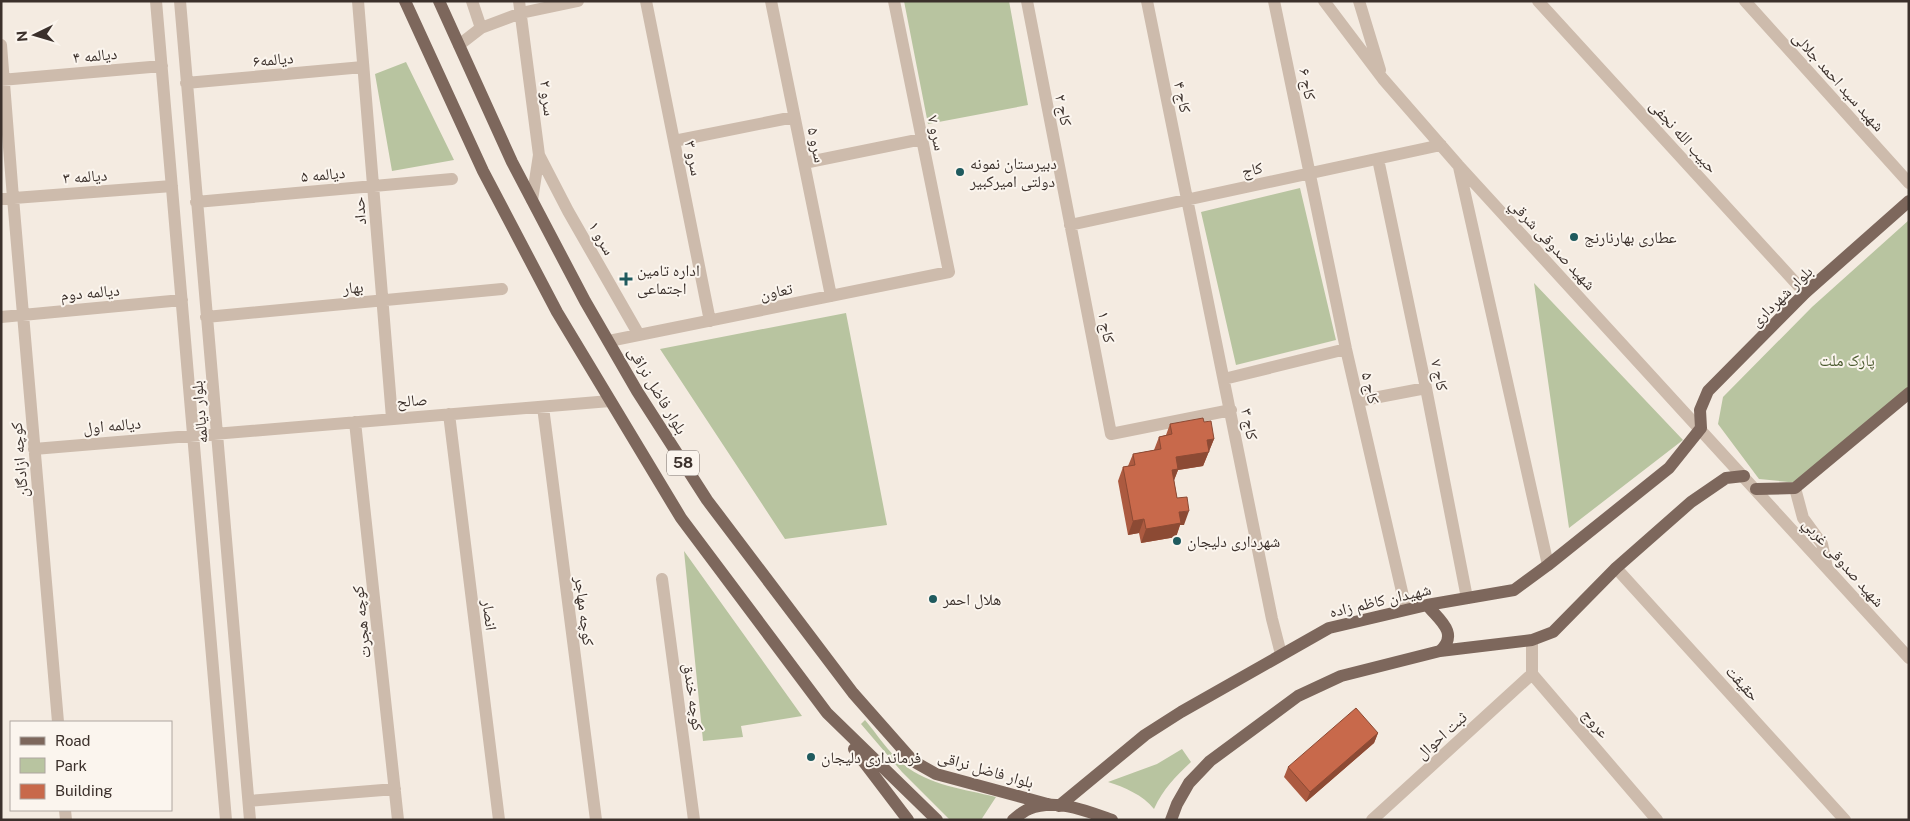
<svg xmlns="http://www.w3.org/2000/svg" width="1910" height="821" font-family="'Public Sans','Noto Naskh Arabic',sans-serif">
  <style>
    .green { fill: #b8c4a0 }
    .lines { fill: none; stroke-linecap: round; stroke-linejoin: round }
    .minor { stroke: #cdbbac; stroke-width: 12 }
    .major { stroke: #7d675c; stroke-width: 12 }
    .wall { fill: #ac5a40 }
    .shaded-wall { fill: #8c4a34 }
    .building { fill: #c8694b; stroke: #8c4a34 }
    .poi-dot { fill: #1f5a5e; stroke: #fbf5ee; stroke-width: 2 }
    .labels { text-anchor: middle; stroke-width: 4; stroke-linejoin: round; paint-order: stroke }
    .shield { fill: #fbf5ee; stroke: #756b66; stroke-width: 1 }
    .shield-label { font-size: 15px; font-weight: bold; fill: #3b302b }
    .street-label { font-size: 16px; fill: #3b302b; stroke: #fbf5ee }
    .poi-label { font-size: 16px; fill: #3b302b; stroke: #fbf5ee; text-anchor: start }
    .park-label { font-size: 16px; fill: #4a5a2e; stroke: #fbf5ee }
  </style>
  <rect width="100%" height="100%" fill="#f4ebe1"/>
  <path class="green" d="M904,1H1009L1028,105L928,124Z
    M406,62L454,160L392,171L375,74Z
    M1300,188L1336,340L1236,365L1201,212Z
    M1909,220V388L1799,483L1759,479L1718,424L1723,397L1812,307Z
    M1534,283L1683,440L1569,528Z
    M846,313L887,525L785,539L660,349Z
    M684,551L802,716L741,726L743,737L703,741Z
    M865,720C877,734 888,752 903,764C930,786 964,789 996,797L981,820H950L902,772L861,724Z
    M1182,749L1191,762C1176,776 1163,789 1154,809C1143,795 1124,787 1108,782L1157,764Z"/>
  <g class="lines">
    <path class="minor" d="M156,1L226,820
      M180,1L250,820
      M358,1L392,418
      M472,1L481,28
      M519,1L539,155L532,200
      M646,1L710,321
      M771,1L831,296
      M1027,1L1111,434L1231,410
      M1147,1L1272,619L1281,654
      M1274,1L1346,349L1406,609
      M1324,1L1383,79L1458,165L1909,658
      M1359,1L1380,70
      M1538,1L1805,293
      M1745,1L1909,183
      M1,45L13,198L58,722
      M459,45L481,28L521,13L578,1
      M1,80L162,66
      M186,83L363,67
      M674,141L794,117
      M539,155L568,211L639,335
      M1378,159L1426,388L1467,598
      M804,163L922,139
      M1459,167L1548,565
      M1,199L172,186
      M196,202L452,179
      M1070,225L1441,145
      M1,317L182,300
      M206,317L502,289
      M609,341L949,272L894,1
      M1224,379L1346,349
      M1358,401L1426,388
      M543,407L596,820
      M449,414L499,820
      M355,422L398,820
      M34,449L610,401
      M1795,488L1803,518L1822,544L1827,568
      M1616,568L1845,820
      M662,579L694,820
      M1532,640V674L1657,820
      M249,801L395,789
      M65,810L66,820
      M1372,820L1532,674"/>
    <path class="major" d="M405,1L483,171L557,312L681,518L827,713L937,820
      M439,1L512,162L585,301L637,391L707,500L853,693L913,761L936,774L1051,805
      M1756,489L1795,488L1909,393
      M1427,605C1438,619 1460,633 1440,651
      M854,749L908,820
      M1059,806L1145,735L1181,712L1329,628L1427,605L1514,590L1548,565L1669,468L1701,428L1700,410L1708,391L1805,293L1909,201
      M1013,820C1018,816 1023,811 1029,809C1056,798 1087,811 1112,820
      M1171,820L1177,804L1189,783L1210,761L1298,696L1341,676L1440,651L1532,640L1553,632L1616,568L1691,502L1726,478L1744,476"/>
  </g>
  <path class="wall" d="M1204,422L1214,439L1203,466L1178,470L1174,480L1177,498L1184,525H1180L1176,537L1141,543L1139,533L1128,535L1118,481L1123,467L1128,466L1133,454L1154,450L1159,437L1166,435L1170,424Z
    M1378,733L1374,743L1306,802L1284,777L1288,767Z"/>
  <path class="shaded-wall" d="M1214,439L1203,466L1178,470L1173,483L1167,484L1176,457L1207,440Z
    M1189,511L1184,525H1180L1176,537L1141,543L1146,529L1179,512Z
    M1144,519L1139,533L1128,535L1133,521Z
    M1378,733L1374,743L1306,802L1310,792Z"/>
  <path class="building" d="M1203,418L1204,422L1211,421L1214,439L1207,440L1209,452L1176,457L1178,469L1172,470L1177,498L1187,497L1189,511L1179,512L1181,523L1146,529L1144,519L1133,521L1123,467L1135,465L1133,454L1161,449L1159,437L1172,434L1170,424Z
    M1356,708L1378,733L1310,792L1288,767Z"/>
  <g class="poi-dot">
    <circle cx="960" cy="172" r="5"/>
    <circle cx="1574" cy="237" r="5"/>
    <path d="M623.5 271.5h5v5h5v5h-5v5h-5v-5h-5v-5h5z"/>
    <circle cx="1177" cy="541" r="5"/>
    <circle cx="933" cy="599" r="5"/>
    <circle cx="811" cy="757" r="5"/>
  </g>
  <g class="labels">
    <rect class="shield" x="667" y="450.5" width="32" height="25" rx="4"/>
    <g class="shield-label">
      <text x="683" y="468">58</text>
    </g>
    <g class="street-label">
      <text transform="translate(95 55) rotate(-5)" y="6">دیالمه ۴</text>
      <text transform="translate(273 59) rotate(-5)" y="6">دیالمه۶</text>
      <text transform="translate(1839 81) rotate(48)" y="6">شهید سید احمد جلالی</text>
      <text transform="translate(1308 84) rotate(79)" y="6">کاج ۶</text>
      <text transform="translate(1183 97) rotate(78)" y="6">کاج ۴</text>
      <text transform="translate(548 98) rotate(83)" y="6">سرو ۲</text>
      <text transform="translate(1064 110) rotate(79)" y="6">کاج ۲</text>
      <text transform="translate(937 133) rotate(78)" y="6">سرو ۷</text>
      <text transform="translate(1684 136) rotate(48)" y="6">حبیب الله نجفی</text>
      <text transform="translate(817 145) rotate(78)" y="6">سرو ۵</text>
      <text transform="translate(694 158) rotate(79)" y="6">سرو ۳</text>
      <text transform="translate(1252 169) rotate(-12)" y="6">کاج</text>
      <text transform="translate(323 174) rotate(-5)" y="6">دیالمه ۵</text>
      <text transform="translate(85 176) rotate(-4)" y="6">دیالمه ۳</text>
      <text transform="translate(359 211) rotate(-95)" y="6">حداد</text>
      <text transform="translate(602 238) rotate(60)" y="6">سرو ۱</text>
      <text transform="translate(1553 244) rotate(47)" y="6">شهید صدوقی شرقي</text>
      <text transform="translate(353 287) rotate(-5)" y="6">بهار</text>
      <text transform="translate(776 291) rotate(-12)" y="6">تعاون</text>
      <text transform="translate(90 292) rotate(-5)" y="6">دیالمه دوم</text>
      <text transform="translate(1781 296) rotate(-44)" y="6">بلوار شهرداری</text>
      <text transform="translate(1107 327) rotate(79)" y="6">کاج ۱</text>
      <text transform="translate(1440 375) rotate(78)" y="6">کاج ۷</text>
      <text transform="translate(1371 388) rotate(77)" y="6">کاج ۵</text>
      <text transform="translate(658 390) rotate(59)" y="6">بلوار فاضل نراقی</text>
      <text transform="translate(412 400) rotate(-4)" y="6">صالح</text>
      <text transform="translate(199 412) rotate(-95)" y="6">بلوار دیالمه</text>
      <text transform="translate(1250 424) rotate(79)" y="6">کاج ۳</text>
      <text transform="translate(112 425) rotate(-5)" y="6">دیالمه اول</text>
      <text transform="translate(19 460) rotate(-95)" y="6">کوچه ازادگان</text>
      <text transform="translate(1844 562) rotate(48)" y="6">شهید صدوقی غربي</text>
      <text transform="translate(1380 600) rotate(-13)" y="6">شهیدان کاظم زاده</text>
      <text transform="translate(585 611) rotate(83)" y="6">کوچه مهاجر</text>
      <text transform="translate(490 615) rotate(83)" y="6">انصار</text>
      <text transform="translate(361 622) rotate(-96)" y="6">کوچه هجرت</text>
      <text transform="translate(1743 683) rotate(48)" y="6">حقیقت</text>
      <text transform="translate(694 697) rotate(82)" y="6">کوچه خندق</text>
      <text transform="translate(1596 723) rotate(49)" y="6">عروج</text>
      <text transform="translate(1441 735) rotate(-42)" y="6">ثبت احوال</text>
      <text transform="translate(986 769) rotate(16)" y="6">بلوار فاضل نراقی</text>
    </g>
    <g class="poi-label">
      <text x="970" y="169">دبیرستان نمونه<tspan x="970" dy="18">دولتی امیرکبیر</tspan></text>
      <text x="1584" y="243">عطاری بهارنارنج</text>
      <text x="637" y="276">اداره تامین<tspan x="637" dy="18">اجتماعی</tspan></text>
      <text x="1187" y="547">شهرداری دلیجان</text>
      <text x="943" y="605">هلال احمر</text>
      <text x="821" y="763">فرمانداری دلیجان</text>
    </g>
    <g class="park-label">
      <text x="1847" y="366">پارک ملت</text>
    </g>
  </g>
  <rect width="1910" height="821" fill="none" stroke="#3b302b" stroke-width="5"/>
  <rect x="10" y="721" width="162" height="90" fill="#fbf5ee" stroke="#aea6a0"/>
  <rect x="20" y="737" width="25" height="8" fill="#7d675c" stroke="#aea6a0"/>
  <text x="55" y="746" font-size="15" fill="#3b302b">Road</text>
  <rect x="20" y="758" width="25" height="15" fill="#b8c4a0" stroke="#aea6a0"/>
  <text x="55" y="771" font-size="15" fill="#3b302b">Park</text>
  <rect x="20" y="784" width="25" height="15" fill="#c8694b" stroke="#aea6a0"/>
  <text x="55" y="796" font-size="15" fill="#3b302b">Building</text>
  <g transform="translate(35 35) rotate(265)" stroke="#fbf5ee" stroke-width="4" paint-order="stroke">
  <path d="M0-4L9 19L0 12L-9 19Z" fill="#3b302b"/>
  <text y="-8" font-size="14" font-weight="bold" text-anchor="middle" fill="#3b302b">N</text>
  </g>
</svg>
